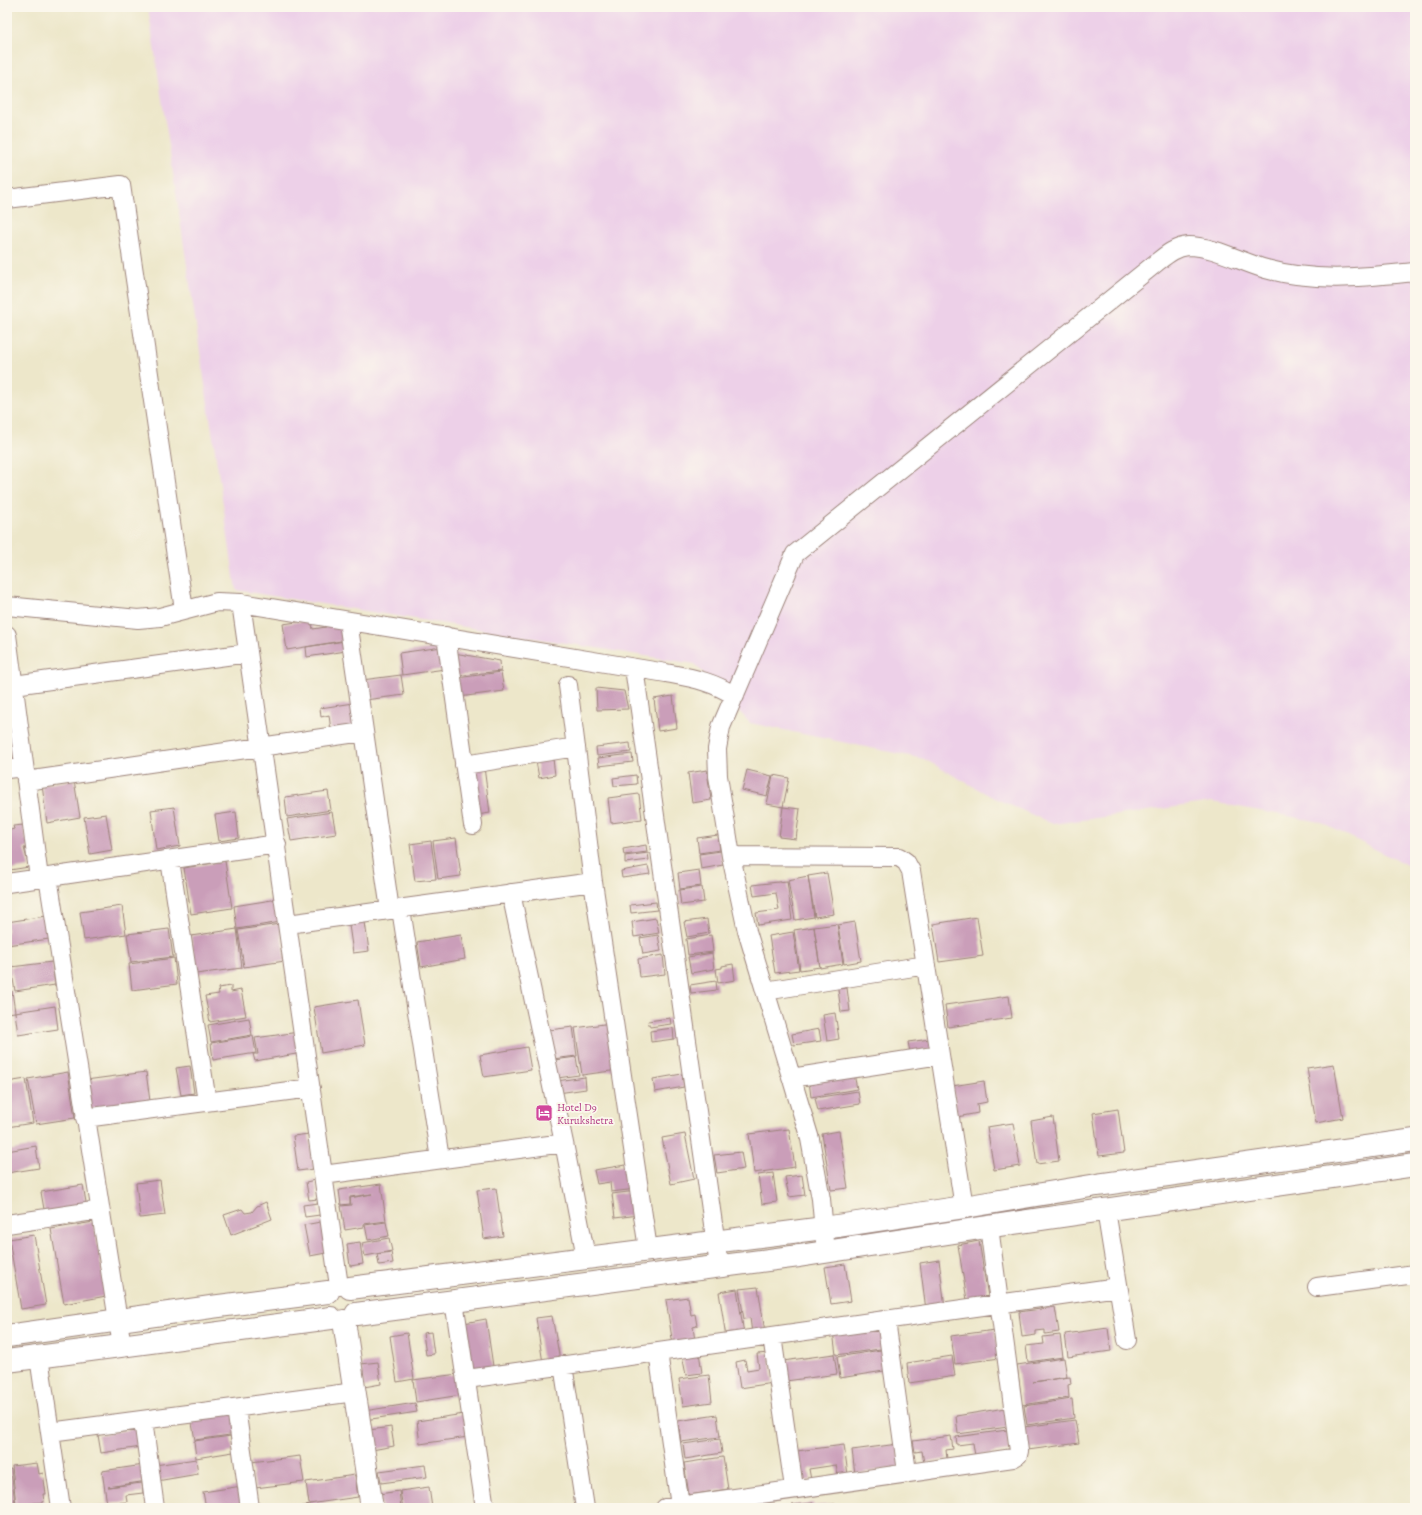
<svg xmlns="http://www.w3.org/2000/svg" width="1422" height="1515" font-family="Alegreya,serif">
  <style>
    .built { fill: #edd0e8 }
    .building { fill: #ca9eb9 }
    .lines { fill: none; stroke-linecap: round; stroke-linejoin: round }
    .minor-casing { stroke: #9c837a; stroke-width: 20 }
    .tertiary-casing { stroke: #9c837a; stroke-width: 24 }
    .secondary-casing { stroke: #9c837a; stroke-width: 24 }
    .minor { stroke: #fff; stroke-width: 18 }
    .tertiary { stroke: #fff; stroke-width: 22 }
    .secondary { stroke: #fff; stroke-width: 22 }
    .labels { text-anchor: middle; stroke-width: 3.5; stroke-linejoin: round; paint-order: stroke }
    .hotel-label { font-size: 11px; fill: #b23c85; stroke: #fbf7ec; text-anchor: start }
  </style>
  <rect width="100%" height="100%" fill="#fbf7ec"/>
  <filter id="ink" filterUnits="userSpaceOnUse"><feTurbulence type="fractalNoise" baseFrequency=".025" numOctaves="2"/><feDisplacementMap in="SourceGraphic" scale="8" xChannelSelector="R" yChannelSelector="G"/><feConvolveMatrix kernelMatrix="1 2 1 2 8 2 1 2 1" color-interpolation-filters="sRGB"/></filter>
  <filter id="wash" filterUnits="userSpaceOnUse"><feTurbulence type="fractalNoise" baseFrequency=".012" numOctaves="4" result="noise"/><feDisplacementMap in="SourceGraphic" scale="16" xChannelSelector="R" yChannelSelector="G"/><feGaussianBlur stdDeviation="0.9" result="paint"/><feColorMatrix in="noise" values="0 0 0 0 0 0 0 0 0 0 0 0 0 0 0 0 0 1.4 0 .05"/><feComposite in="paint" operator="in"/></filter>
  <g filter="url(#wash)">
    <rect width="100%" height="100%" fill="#ede7ca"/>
    <path class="built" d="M148,7H1415V869L1320,822L1212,802L1053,824L994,798L924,759L750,723L695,664L236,590Z"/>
    <g id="blocks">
      <path class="building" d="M311,620L313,629L326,627L325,623L343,620L347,640L287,650L283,624Z
        M345,641L346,651L307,657L306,647Z
        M442,647L445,669L402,675L399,653Z
        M454,653L500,661L501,671L456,676Z
        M501,672L504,691L459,697L457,678Z
        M401,675L404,695L365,700L362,680Z
        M596,688L624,691L628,709L597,710Z
        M673,696L677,728L658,731L654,699Z
        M354,703L358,727L331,731L329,715L321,717L320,708Z
        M630,743L631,752L597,756L596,747Z
        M632,754L633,762L599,766L598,758Z
        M553,759L555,775L539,778L536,761Z
        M484,767L490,813L477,815L470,769Z
        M707,770L711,800L692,803L688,773Z
        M747,770L772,776L767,796L742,790Z
        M636,775L637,784L614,786L613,778Z
        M773,775L789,778L783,807L767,804Z
        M74,780L80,817L47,823L42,785Z
        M328,791L331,810L287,817L285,797Z
        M639,794L642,819L611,823L608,798Z
        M174,807L180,846L156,850L151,810Z
        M783,807L800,809L796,839L779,837Z
        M236,812L239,838L219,841L215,815Z
        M332,812L336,834L291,841L287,819Z
        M106,814L112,850L90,854L84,817Z
        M24,825L25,840L28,839L29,847L24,848L29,867L10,870V868H7V831L14,829L13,826Z
        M718,835L720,850L699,853L697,838Z
        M456,838L461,876L438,879L433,841Z
        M431,841L436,879L415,881L410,844Z
        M646,845L647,852L624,855L623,849Z
        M721,851L723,865L701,869L699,854Z
        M648,853L649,860L625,863V856Z
        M225,861L232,908L191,914L184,868Z
        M648,866L650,874L622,878L621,871Z
        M699,870L701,886L680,889L678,873Z
        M827,873L834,914L815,917L808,876Z
        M808,876L814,917L795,920L788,880Z
        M787,881L792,920L758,925L756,913L779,910L776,893L754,896L752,885Z
        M702,887L704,902L681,905L679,890Z
        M278,899L281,922L237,929L234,906Z
        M656,902L657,910L631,913L630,905Z
        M122,906L126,934L84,940L80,912Z
        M46,916L49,939L7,945V922Z
        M977,917L983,956L939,962L933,924Z
        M656,918L659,933L634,937L632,922Z
        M707,919L709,933L687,937L684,922Z
        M365,922L369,951L353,953L349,925Z
        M855,922L861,961L844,964L838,925Z
        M280,924L285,961L244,967L238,930Z
        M837,924L843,964L820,968L814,927Z
        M814,927L820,967L800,970L794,930Z
        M169,929L173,957L131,962L127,934Z
        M237,929L242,968L196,974L191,936Z
        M793,932L799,970L775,973L769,936Z
        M461,935L465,959L421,967L417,942Z
        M658,935L661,951L643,954L640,938Z
        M711,935L713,952L688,955L686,939Z
        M712,953L714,969L691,973L688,957Z
        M663,955L665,974L640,977L638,959Z
        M174,958L177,984L132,990L129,964Z
        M7,962H9L11,974L7,975Z
        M52,962L55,985L15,991L11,967Z
        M733,964L735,980L718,983L716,969L722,968V966Z
        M716,981L717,990L691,993L690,985Z
        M231,986V992L241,990L246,1016L210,1022L205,996L219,994L218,988Z
        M847,988L850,1011L841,1012L838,989Z
        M12,991L15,1012L7,1013V992Z
        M1009,996L1012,1018L948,1027L945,1005Z
        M358,1000L365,1045L321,1053L314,1007Z
        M55,1006L58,1029L18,1035L15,1012Z
        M835,1013L839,1039L827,1041L823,1015Z
        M249,1018L252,1035L211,1042L208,1025Z
        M670,1018L671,1024L650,1027L648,1021Z
        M611,1023L618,1070L582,1075L575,1028Z
        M573,1027L577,1056L552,1059L549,1030Z
        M673,1028L674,1039L651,1042L650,1031Z
        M819,1029L821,1041L794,1045L792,1034Z
        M299,1032L302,1053L255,1061L253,1054H258L255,1038Z
        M253,1036L256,1053L213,1060L211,1043Z
        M930,1039L932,1049L910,1052L908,1042Z
        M527,1047L531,1070L484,1077L480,1055Z
        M576,1057L579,1075L543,1080L540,1062Z
        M1334,1064L1343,1118L1316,1123L1307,1068Z
        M190,1066L194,1093L181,1095L176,1068Z
        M68,1072L75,1118L36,1124L28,1079Z
        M146,1072L150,1101L90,1110L86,1080Z
        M682,1074L684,1087L655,1092L653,1079Z
        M854,1074L857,1089L811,1097L809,1081Z
        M585,1077L586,1089L551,1094L549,1082Z
        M26,1079L33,1123L7,1127V1082Z
        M984,1081L987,1102L977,1104L978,1113L957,1117L952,1086Z
        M858,1091L860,1104L818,1111L815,1098Z
        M1118,1109L1124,1153L1099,1156L1093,1113Z
        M1053,1117L1059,1161L1037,1164L1031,1121Z
        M1013,1123L1020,1166L994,1170L987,1127Z
        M789,1129L795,1167L754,1173L749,1134Z
        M839,1131L848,1188L831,1190L822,1134Z
        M309,1134L314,1169L298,1171L293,1136Z
        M685,1134L694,1179L671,1184L662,1138Z
        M36,1146L39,1168L7,1173V1151Z
        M741,1152L744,1169L717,1173L714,1155Z
        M632,1164L636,1189L611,1192L610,1182L597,1184L594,1170Z
        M773,1173L777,1202L762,1204L758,1175Z
        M802,1175L805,1195L789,1197L785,1177Z
        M160,1180L165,1215L140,1218L136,1183Z
        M315,1180L318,1199L309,1200L306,1182Z
        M381,1184L386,1221L364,1224V1227L345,1230L341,1206L351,1205L350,1198L372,1194L350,1197V1204L341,1205L339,1190Z
        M83,1185L87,1208L45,1215L41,1192Z
        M496,1188L503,1236L484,1239L477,1190Z
        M636,1191L639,1215L615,1218L612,1194Z
        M266,1202L272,1219L231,1235L224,1215L242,1209L245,1213L252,1212L257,1206Z
        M318,1203L320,1215L305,1217L303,1205Z
        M326,1221L331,1252L310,1256L304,1225Z
        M94,1222L106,1296L64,1304L51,1229Z
        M386,1222L389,1236L368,1240L365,1225Z
        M34,1235L46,1305L21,1309L9,1239Z
        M389,1238L392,1251L365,1256L362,1243Z
        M979,1241L988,1297L967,1300L958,1245Z
        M360,1242L363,1264L350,1266L347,1244Z
        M391,1252L393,1263L379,1265L377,1254Z
        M939,1260L945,1307L926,1310L920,1263Z
        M845,1264L851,1301L831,1304L825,1267Z
        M758,1287L765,1332L752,1333L750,1318L744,1319L739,1289Z
        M737,1289L744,1334L726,1337L719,1292Z
        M688,1297L691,1315L695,1314L697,1326L693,1327L695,1341L673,1345L666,1300Z
        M1055,1307L1059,1332L1045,1334V1330L1036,1331V1335L1022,1337L1019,1312Z
        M552,1316L560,1360L543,1363L536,1318Z
        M486,1319L493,1366L471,1370L464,1323Z
        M884,1324L888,1348L836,1355L833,1331Z
        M1108,1328L1111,1351L1068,1357L1065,1334Z
        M995,1330L1000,1358L955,1364L951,1336Z
        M431,1332L434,1354L426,1355L423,1333Z
        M407,1333L414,1379L397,1382L390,1336Z
        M1060,1335L1063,1357L1028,1362L1026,1346L1044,1344L1043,1337Z
        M887,1349L890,1370L840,1378L837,1357Z
        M699,1352L702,1373L686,1375L682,1355Z
        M769,1353L773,1383L740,1388L736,1362L745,1360L747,1370L759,1368L757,1354Z
        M834,1354L837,1374L786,1381L783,1361Z
        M952,1356L955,1376L909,1383L907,1363Z
        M1064,1358L1067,1377L1033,1382L1070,1377L1071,1384L1068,1385L1069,1398L1022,1405L1017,1365Z
        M378,1362L381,1384L364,1387L361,1364Z
        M458,1374L461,1395L416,1402L413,1380Z
        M709,1375L712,1402L683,1406L679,1379Z
        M1072,1399L1074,1418L1027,1425L1024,1406Z
        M415,1403L417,1412L365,1420L364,1411Z
        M1005,1408L1008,1427L958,1434L956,1416Z
        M234,1412L237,1434L195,1440L191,1418Z
        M464,1414L468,1437L420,1444L417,1421Z
        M717,1415L720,1437L681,1442L678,1421Z
        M1075,1420L1079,1443L1028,1450L1024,1427Z
        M391,1427L394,1446L372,1450L369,1430Z
        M138,1428L141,1447L101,1453L98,1435Z
        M1007,1430L1010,1451L975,1456L973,1443L957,1445L956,1437Z
        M231,1436L233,1452L196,1458L194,1441Z
        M951,1436L953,1449L946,1450L947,1459L924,1463L922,1451L915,1452L913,1441Z
        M720,1439L722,1453L685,1459L683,1444Z
        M898,1444L901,1467L855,1474L852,1450Z
        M844,1445L848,1475L838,1476L836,1465L809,1469L811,1480L802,1481L797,1451Z
        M300,1456L304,1482L255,1488L251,1462Z
        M723,1457L728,1489L689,1495L684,1463Z
        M196,1459L198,1474L157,1481L155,1465Z
        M37,1463L39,1474L43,1473L46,1494H43L44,1502L16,1505L12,1466Z
        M144,1465L147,1481L108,1487L142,1483L143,1493L126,1495L127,1502L107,1504L102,1471Z
        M425,1465L427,1477L381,1483L379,1471Z
        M11,1469L15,1504L7,1505V1470Z
        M355,1475L358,1497L309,1504L306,1482Z
        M242,1486L245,1505L206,1508L203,1492Z
        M429,1487L432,1508H403L400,1491Z
        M399,1491L401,1508H382L379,1494Z
        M813,1503L814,1508H792V1505Z
        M835,1504V1508H815L814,1506Z
        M108,1505V1508H97V1507Z
        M311,1505L312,1508H298V1507Z"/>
    </g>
  </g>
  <g filter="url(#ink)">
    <use href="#blocks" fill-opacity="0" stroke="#9c837a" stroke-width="1"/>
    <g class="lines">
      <g class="minor-casing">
        <path id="minor" d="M7,199L121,185L184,610
          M241,603L339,1286
          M7,606L138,619L160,617L217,602L241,603L666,673C692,678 712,681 735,696
          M348,621L390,910
          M7,635L39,878
          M446,636L473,825
          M634,668L719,1266
          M14,685L248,653
          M568,685L593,882L648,1249
          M464,765L576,747
          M7,769L24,767
          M26,781L363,732
          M731,856L899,857L906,862L911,871L964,1207
          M170,860L207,1102
          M48,877L122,1346
          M7,883L277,844
          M511,893L564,1143L586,1257
          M401,909L440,1159
          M288,924L593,882
          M765,991L926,965
          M791,1078L940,1055
          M85,1118L311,1088
          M323,1175L564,1143
          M1106,1210L1127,1340
          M7,1224L100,1210
          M825,1242L821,1199L810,1139L747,931L731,856L718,776L717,749L721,727L795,554L1156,263C1165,256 1175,247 1188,246C1214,246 1241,262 1266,269C1316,283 1365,277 1415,272
          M1317,1287L1415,1274
          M454,1301L485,1508
          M886,1320L907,1472
          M772,1336L794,1488
          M658,1352L680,1506
          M39,1357L61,1508
          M563,1365L585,1508
          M467,1379L1118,1287
          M236,1408L250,1508
          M143,1420L155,1508
          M50,1432L355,1392
          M665,1508L1013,1458L1018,1455L1019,1451L989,1227"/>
      </g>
      <g class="tertiary-casing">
        <path id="tertiary" d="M344,1321L372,1508"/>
      </g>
      <g class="secondary-casing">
        <path id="secondary" d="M350,1288L824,1228L964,1207L1097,1185L1415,1140
          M356,1314L799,1256L1000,1225L1415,1165
          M7,1336L211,1307L328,1292
          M7,1361L331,1318"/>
      </g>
      <use href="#minor" class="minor"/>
      <use href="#tertiary" class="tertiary"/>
      <use href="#secondary" class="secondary"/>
    </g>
  </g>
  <defs>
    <g id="hotel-square" transform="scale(0.9)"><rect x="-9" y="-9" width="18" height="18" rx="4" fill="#d1479c" stroke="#fbf7ec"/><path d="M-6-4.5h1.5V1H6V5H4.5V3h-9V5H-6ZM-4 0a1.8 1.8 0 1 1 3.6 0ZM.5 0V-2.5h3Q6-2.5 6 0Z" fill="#fff"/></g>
  </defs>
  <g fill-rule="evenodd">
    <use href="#hotel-square" x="544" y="1113"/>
  </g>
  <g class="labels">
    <g class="hotel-label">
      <text x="557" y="1111">Hotel D9<tspan x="557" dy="13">Kurukshetra</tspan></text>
    </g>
  </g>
  <rect width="1422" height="1515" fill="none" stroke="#fbf7ec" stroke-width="24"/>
</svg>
